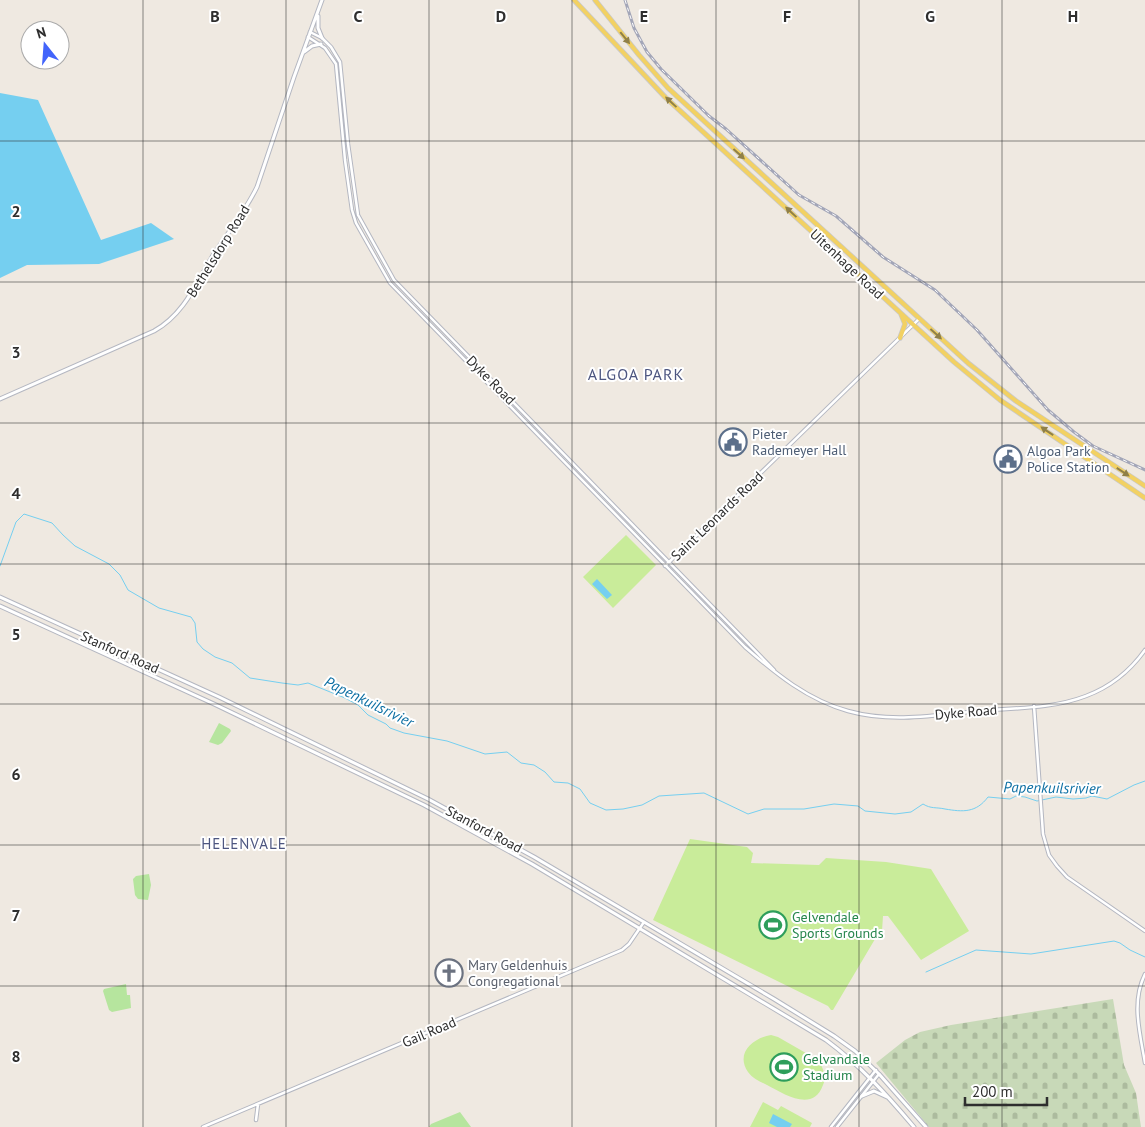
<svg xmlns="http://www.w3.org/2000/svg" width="1145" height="1127" font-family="'PT Sans',sans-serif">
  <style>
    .grass { fill: #b6e59e }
    .cemetery { fill: url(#cemetery-stones) }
    .pitch { fill: #c9ec9a }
    .water { fill: #75cff0 }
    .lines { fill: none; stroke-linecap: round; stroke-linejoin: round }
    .stream { stroke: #75cff0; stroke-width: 1 }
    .tertiary-casing { stroke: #b4b7c1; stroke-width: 4.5 }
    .secondary-casing { stroke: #b4b7c1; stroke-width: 5 }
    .primary-casing { stroke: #c9c9c9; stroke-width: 5.5 }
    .tertiary { stroke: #fff; stroke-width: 2.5 }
    .secondary { stroke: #fff; stroke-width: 3 }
    .primary { stroke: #f2d163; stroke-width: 4 }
    .rail-casing { stroke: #a3a6b8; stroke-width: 3 }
    .rail { stroke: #fff; stroke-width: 1; stroke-dasharray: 4; stroke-linecap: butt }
    .oneway { fill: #908048 }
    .grid { fill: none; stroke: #2e2e2e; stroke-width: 1; stroke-opacity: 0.55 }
    .labels { text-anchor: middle; stroke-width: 4; stroke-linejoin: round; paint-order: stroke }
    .street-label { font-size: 14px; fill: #2e2e2e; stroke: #fff }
    .service-label { font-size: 14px; fill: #4e5e75; stroke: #fff; text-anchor: start }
    .leisure-label { font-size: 14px; fill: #27864d; stroke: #fff; text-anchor: start }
    .worship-label { font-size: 14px; fill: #5b616d; stroke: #fff; text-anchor: start }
    .water-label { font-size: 15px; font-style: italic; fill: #0d6fa3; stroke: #fff }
    .neighbourhood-label { font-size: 15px; letter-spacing: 1px; fill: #4d5680; stroke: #fff }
    .quarter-label { font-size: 16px; letter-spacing: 1px; fill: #4d5680; stroke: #fff }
    .grid-label { font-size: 16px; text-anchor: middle; font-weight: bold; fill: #2e2e2e; stroke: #fff; stroke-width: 4; stroke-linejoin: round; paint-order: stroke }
  </style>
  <defs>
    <pattern id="cemetery-stones" width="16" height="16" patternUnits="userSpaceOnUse" patternTransform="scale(1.25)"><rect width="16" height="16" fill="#c8d9b8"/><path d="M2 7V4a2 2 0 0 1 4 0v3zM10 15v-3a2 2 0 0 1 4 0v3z" fill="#acbb9e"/></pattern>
  </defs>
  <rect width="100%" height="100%" fill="#efe9e1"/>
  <path class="grass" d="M219,723L230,729L231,731L222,743L218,745L209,742Z
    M149,874L151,885L148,900L138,899L135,895L133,879L136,876Z
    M126,984L127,995H130L131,1008L112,1012L109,1010L103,991L104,989Z
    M460,1112L471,1127H429L431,1124Z"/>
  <path class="cemetery" d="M1113,999L1124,1065L1136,1093L1141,1127H929L876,1063L905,1040L920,1032L951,1025Z"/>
  <path class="pitch" d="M626,535L656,565L613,608L583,577Z
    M690,839L747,847L753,853L751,863L819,865L826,858L886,862L931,869L969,931L921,960L888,916H883L882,931L878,934L833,1010H831L828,1006L653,920Z
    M771,1035L778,1037L818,1060C823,1067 827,1077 823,1085C813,1113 784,1094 767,1085C761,1082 753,1079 748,1072C735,1053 753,1038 771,1035Z
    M763,1102L778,1110L781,1106L812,1123L810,1127H750Z"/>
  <path class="water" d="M0,93L38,100L101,240L151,223L174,239L99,264L27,265L0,278Z
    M597,579L612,595L607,599L592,584Z
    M773,1114L792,1124L790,1127H777L769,1123Z"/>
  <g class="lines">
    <path class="stream" d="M0,566L16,522L24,514L52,523L63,535L75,546L109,564L120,575L128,590L159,608L191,617L195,623L197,642L203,649L215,657L232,663L250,678L282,683L298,685L308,683L345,698L358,705L368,715L386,724L390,728L404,733L447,741L485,754L507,752L521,763L534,765L545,772L554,782L568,783L580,789L590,803L606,810L623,809L642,805L659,796L704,793L748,814L764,809H804L834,804L858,806L865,811L895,814L911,812L923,804C931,809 936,807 945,809C963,812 976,813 988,797L1010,799L1016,796L1025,797L1037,801L1056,797L1073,799L1086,798L1092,796L1107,799L1134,785L1145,781
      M926,972L976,950L1031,954L1114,941L1120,943L1130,950L1145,957"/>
    <g class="tertiary-casing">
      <path id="tertiary" d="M310,32L322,38L331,47L340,62L348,144L358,215L394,280L774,670
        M308,37L325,48L336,64L345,160L352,210L356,223L390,283L745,647C776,674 808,700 848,711C894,724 942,714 988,710C1020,708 1055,708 1086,696C1110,687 1130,671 1145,650
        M665,566L919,319
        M1034,706L1043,834L1049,855L1057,866L1067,877L1145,931
        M1145,974C1131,1002 1140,1033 1145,1063
        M256,1120L258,1104
        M203,1127L622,950L629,944L644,922
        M831,1127L876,1070
        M837,1127L879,1074"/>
    </g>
    <g class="secondary-casing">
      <path id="secondary" d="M318,16V28L322,38
        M304,52L312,46L321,44
        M0,399L154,331C185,314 197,281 215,252C230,230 246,210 257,187L294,77L322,0
        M0,597L219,697L428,799L534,857L774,999L834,1036L855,1051L879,1074L926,1127
        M0,606L214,704L424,805L532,864L826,1040C860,1065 887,1095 914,1127
        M862,1096L874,1091L887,1097"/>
    </g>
    <g class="primary-casing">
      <path id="primary" d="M574,0L665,97L954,362L1000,400L1145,498
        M595,0L639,55L668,88L968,363L1016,401L1145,486
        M900,338L905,324L901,314"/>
    </g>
    <use href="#tertiary" class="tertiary"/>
    <use href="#secondary" class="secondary"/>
    <use href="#primary" class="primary"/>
    <g class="rail-casing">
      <path id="rail" d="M625,0L634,28L647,52L661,69L709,116L726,129L799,195L836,216L883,257L935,290L977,330L1048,410L1074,432L1093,446L1145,470"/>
    </g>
    <use href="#rail" class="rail"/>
  </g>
  <defs><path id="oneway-solid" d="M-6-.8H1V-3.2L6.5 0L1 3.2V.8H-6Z" transform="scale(1.25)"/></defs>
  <g class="oneway">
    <use href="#oneway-solid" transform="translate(625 38) rotate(51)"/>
    <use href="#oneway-solid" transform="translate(671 102) rotate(-137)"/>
    <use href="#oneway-solid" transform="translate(739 154) rotate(42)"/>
    <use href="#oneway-solid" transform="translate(791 212) rotate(-137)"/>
    <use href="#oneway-solid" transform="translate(936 334) rotate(42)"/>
    <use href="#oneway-solid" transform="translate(1047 431) rotate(-146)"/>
    <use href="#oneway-solid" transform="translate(1123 472) rotate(33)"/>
  </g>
  <path class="grid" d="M143,0V1127M286,0V1127M429,0V1127M572,0V1127M716,0V1127M859,0V1127M1002,0V1127M0,141H1145M0,282H1145M0,423H1145M0,564H1145M0,704H1145M0,845H1145M0,986H1145"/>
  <defs>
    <g id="civic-ring" transform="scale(1.4375)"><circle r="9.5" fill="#fff" stroke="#5c6f8a" stroke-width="1.5"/><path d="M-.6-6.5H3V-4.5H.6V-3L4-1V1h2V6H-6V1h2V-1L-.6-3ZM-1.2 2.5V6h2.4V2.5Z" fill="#5c6f8a"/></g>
    <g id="stadium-ring" transform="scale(1.4375)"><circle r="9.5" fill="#fff" stroke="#2e9e5b" stroke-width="1.5"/><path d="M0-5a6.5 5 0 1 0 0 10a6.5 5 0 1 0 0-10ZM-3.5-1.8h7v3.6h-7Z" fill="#2e9e5b"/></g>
    <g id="church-ring" transform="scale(1.4375)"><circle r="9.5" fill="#fff" stroke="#6b7280" stroke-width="1.5"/><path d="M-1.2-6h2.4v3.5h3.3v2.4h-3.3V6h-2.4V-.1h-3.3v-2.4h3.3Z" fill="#6b7280"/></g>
  </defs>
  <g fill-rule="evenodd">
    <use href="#civic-ring" x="733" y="442"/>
    <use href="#civic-ring" x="1008" y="459"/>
    <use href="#stadium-ring" x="773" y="925"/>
    <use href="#church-ring" x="449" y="973"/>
    <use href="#stadium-ring" x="784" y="1067"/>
  </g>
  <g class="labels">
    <g class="street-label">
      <text transform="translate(218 251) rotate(-58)" y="5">Bethelsdorp Road</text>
      <text transform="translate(847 264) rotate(43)" y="5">Uitenhage Road</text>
      <text transform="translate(491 380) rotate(45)" y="5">Dyke Road</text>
      <text transform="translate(717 516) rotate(-44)" y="5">Saint Leonards Road</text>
      <text transform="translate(120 652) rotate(24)" y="5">Stanford Road</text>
      <text transform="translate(966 712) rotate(-5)" y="5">Dyke Road</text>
      <text transform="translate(484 829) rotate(28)" y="5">Stanford Road</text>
      <text transform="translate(429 1032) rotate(-23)" y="5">Gail Road</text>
    </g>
    <g class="service-label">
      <text x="752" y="439">Pieter<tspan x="752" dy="16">Rademeyer Hall</tspan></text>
      <text x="1027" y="456">Algoa Park<tspan x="1027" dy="16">Police Station</tspan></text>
    </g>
    <g class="leisure-label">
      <text x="792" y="922">Gelvendale<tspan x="792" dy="16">Sports Grounds</tspan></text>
      <text x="803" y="1064">Gelvandale<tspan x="803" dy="16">Stadium</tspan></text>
    </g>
    <g class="worship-label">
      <text x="468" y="970">Mary Geldenhuis<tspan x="468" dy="16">Congregational</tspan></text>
    </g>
    <g class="water-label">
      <text transform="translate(369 702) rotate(26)" y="5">Papenkuilsrivier</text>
      <text transform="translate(1052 788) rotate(1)" y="5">Papenkuilsrivier</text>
    </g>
    <g class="neighbourhood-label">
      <text x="244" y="849">HELENVALE</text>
    </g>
    <g class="quarter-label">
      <text x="636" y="380">ALGOA PARK</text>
    </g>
  </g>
  <g class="grid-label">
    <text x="215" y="22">B</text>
    <text x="358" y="22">C</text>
    <text x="501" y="22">D</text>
    <text x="644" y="22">E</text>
    <text x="787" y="22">F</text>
    <text x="930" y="22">G</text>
    <text x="1073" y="22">H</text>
    <text x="16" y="217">2</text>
    <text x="16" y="358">3</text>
    <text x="16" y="499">4</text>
    <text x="16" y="640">5</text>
    <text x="16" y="780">6</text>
    <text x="16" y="921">7</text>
    <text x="16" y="1062">8</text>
  </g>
  <g transform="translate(45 45) rotate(343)"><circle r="24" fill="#ffffff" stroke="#ababab"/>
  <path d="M0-4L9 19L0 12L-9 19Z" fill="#4264fb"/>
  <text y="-8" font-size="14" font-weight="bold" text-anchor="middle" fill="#2e2e2e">N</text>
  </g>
  <path d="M965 1097v8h82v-8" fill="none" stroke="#2e2e2e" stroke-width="2.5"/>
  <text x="972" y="1097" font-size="15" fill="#2e2e2e" stroke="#ffffff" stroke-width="4" paint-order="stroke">200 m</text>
</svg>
